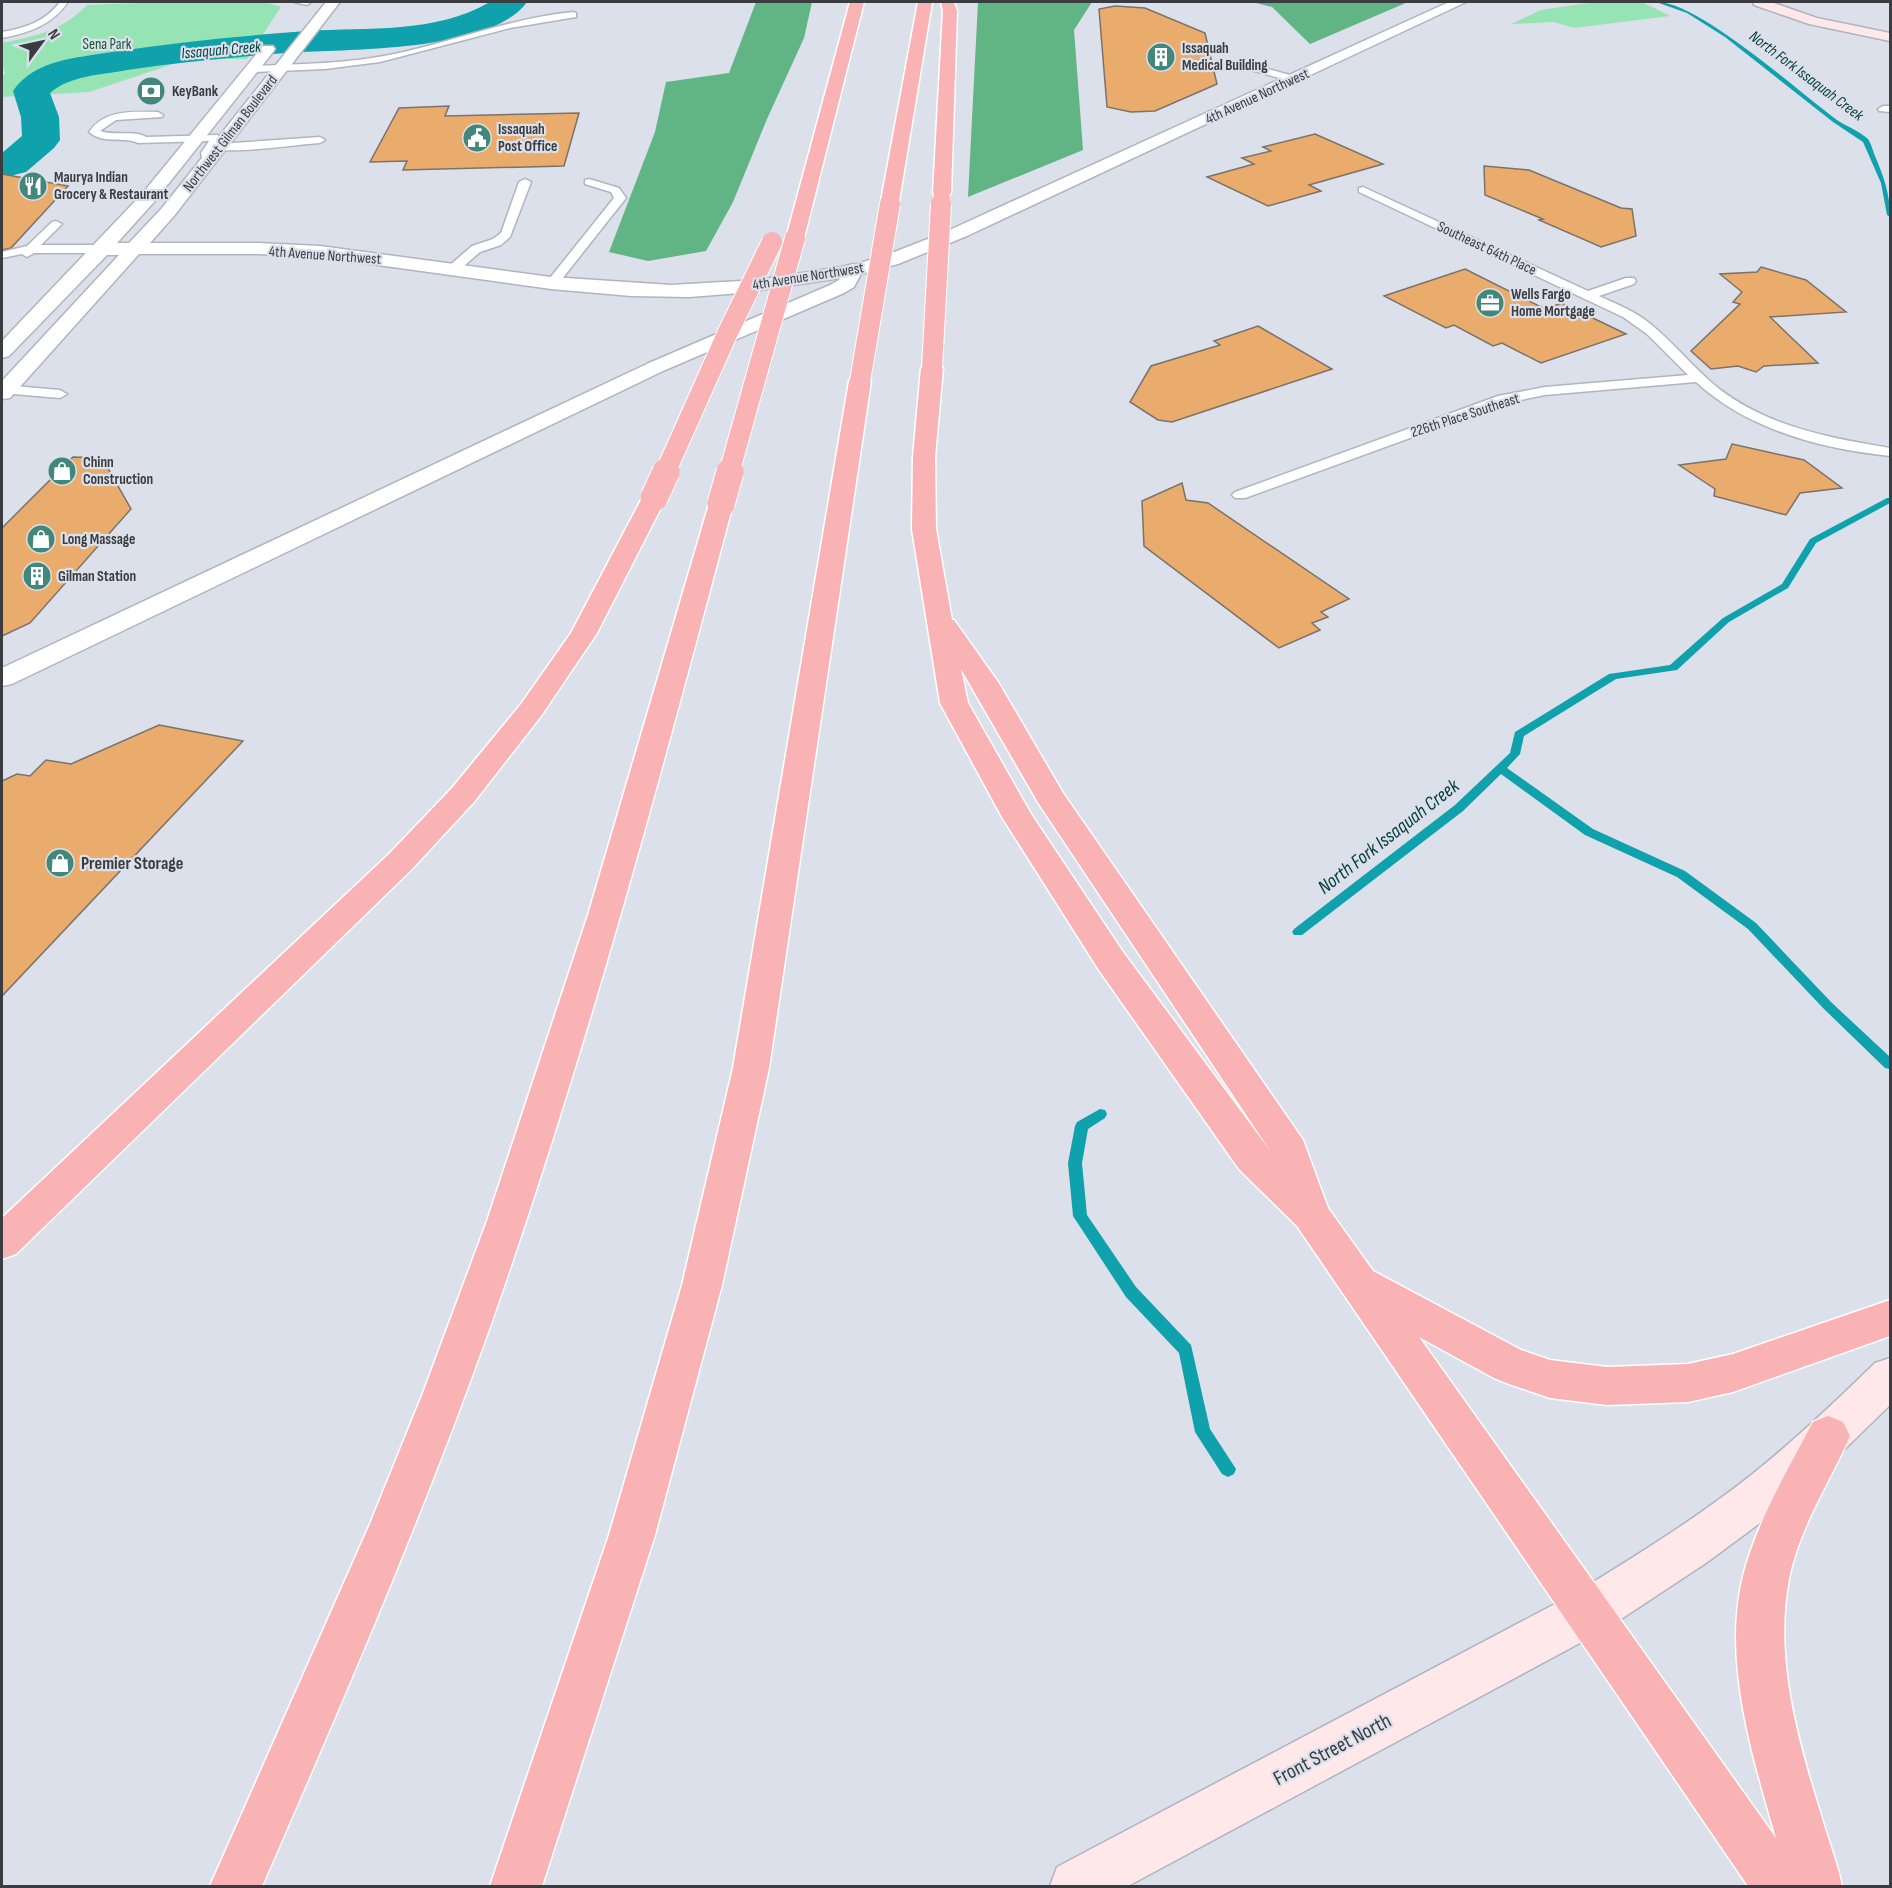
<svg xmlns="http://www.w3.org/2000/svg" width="1892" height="1888" font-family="'Sofia Sans Condensed',sans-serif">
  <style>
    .green { fill: #96e3b4 }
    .forest { fill: #61b484 }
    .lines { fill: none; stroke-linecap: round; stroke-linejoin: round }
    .stream { fill: #0fa1ac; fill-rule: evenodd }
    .river { fill: #0fa1ac; fill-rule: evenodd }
    .building { fill: #e9ac6c; stroke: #7a726b; stroke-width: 1.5 }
    .service-casing { stroke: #afb4be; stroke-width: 3 }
    .minor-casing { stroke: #afb4be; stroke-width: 3 }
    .tertiary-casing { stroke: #afb4be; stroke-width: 3 }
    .secondary-casing { stroke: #afb4be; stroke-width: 3 }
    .motorway-casing { stroke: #fff; stroke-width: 3 }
    .service { fill: #fff; fill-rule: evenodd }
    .minor { fill: #fff; fill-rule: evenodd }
    .tertiary { fill: #fff; fill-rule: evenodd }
    .secondary { fill: #fee8e9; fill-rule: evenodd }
    .motorway { fill: #fab3b5; fill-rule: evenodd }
    .motorway-bridge-far2-casing { stroke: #fff; stroke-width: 17; stroke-linecap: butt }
    .motorway-bridge-far1-casing { stroke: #fff; stroke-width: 22; stroke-linecap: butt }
    .motorway-bridge-casing { stroke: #fff; stroke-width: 29; stroke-linecap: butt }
    .motorway-bridge-far2 { stroke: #fab3b5; stroke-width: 16 }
    .motorway-bridge-far1 { stroke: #fab3b5; stroke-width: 20 }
    .motorway-bridge { stroke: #fab3b5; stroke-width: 27 }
    .labels { text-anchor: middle; stroke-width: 4.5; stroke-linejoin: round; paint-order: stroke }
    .far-park-label { font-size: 15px; fill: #165535; stroke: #dce0ea }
    .far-poi-label { font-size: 15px; font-weight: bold; fill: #3a3c40; stroke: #dce0ea; text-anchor: start }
    .far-street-label { font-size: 15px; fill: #3a3c40; stroke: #dce0ea }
    .far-water-label { font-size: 16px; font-style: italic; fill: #013c41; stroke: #dce0ea }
    .poi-label { font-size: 18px; font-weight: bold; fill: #3a3c40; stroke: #dce0ea; text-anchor: start }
    .water-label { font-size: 20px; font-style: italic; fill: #013c41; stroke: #dce0ea }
    .near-street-label { font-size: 21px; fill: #3a3c40; stroke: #dce0ea }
  </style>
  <rect width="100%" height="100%" fill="#dce0ea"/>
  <path class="green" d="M164,2H265L281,7L247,59H188L89,92L2,97V76L5,73L2,64V43C36,36 62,31 87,5Z
    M1595,2L1644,3L1670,16L1574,28L1554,22L1511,24L1541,10Z"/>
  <path class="forest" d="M756,2H812L804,38L767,119L733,202L706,251L648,261L609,252L655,132L666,82L729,73Z
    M978,2H1092L1074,30L1083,150L968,197Z
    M1252,2H1408L1310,44L1272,7Z"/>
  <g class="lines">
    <path class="stream" d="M1656,2C1697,0 1800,93 1837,120C1846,126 1859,131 1868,139C1871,143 1873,151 1875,156C1884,177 1890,194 1890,217L1887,215L1881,183L1863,142L1833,122L1725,37L1687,13Z
      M1887,498H1890V503L1816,543L1788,588L1729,622L1677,670L1616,679L1524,736L1520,754L1507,768L1593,829L1685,871L1756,923L1832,1003L1890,1057V1069L1885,1068L1824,1009L1748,929L1677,877L1585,835L1501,774L1463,811L1302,935H1294L1292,932L1294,929L1455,805L1510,753L1515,732L1609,674L1670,665L1723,618L1782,584L1810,539Z
      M1100,1109L1105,1110L1107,1114L1105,1118L1088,1129L1082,1163L1087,1215L1136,1287L1191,1345L1210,1429L1236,1469L1234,1474L1228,1477L1222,1474L1195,1432L1179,1353L1126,1297L1073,1216L1068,1163L1075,1126L1077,1122Z"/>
    <path class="river" d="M490,2H527C491,53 344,49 286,53C233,57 180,62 127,70C101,75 71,75 50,93L59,117L60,140L54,148L26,172L2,178V153L22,136L21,117L13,91C35,59 77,58 112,52C177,42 242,36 307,31C368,27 435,34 490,2Z"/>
  </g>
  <path class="building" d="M1115,6L1145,8L1205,33L1217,84L1155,111L1131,112L1107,107L1099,9Z
    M449,106L445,116L579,113L564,166L403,170L407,161L370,162L399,108Z
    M1315,134L1383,164L1309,185L1321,191L1268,206L1207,177L1254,164L1242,158L1271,151L1263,147Z
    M1484,166L1529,170L1621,208L1632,209L1636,236L1601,247L1539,220L1543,219L1485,195Z
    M2,174L68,186L11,248L2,250Z
    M1761,267L1806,280L1846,312L1770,317L1818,363L1764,366L1756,372L1738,366L1711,369L1691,351L1740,304L1733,302L1742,292L1720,274L1757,272Z
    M1465,269L1545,309L1562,303L1626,334L1541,363L1502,343L1493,346L1454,325L1446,328L1384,296Z
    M1258,326L1332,369L1172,422L1158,420L1130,402L1151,366L1220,345L1214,341Z
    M1732,444L1804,460L1842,488L1800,493L1786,515L1714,496L1715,489L1679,465L1726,459Z
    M73,457L102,458L131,509L30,623L2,636V528Z
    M1182,483L1186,500L1208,503L1349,599L1321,612L1328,617L1312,623L1320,630L1279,648L1144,546L1142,501Z
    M159,725L243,741L2,996V781L17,774L30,776L46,760L71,764Z"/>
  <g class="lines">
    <g class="service-casing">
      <path id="service" d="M60,2H68C52,25 29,33 2,38V32C25,28 45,22 60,2Z
        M294,2H311L307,5Z
        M573,12L576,13V17L510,28L380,62L325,69L252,72L247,69L252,66C301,64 351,64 399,53C457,40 513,18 573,12Z
        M1239,61L1297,77L1299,79L1294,82L1236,66V62Z
        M1883,106H1890V112L1879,111L1878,109Z
        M158,112L163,115L162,117L116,120L100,131C114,136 136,130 146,137L217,135L222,138L218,144L320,137L325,140L320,143C301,144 227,155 215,148L211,153L213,161L208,164L203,161L201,153L209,141L138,143C123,136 105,145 89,132C105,109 133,112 158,112Z
        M525,179L531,182L510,237L501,245L480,252L457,272H449V266L472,246L493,239L501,233L519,182Z
        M589,179L619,188L626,198L558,284H550L548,281L550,278L614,198L611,192L585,184V180Z
        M1363,187L1588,291L1626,278H1634L1636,281L1634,284L1599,296C1614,303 1630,309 1644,319C1671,339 1692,367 1718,388C1768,427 1830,438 1890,448V456C1822,449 1748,430 1696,382L1545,395L1506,403L1245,498H1235L1232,495L1235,492L1498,396L1545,387L1688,375L1647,334L1623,317L1359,192V188Z
        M56,221L62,224L41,245H102L108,249L102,253H34L27,257L22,254L2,258V252L27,246L52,222Z
        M2,385L60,390L67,394L60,398L2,393Z"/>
    </g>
    <g class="minor-casing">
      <path id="minor" d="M853,264L860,266L863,270L854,287L844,293L663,371L12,684L2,686V668L649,363L830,285L839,280L846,266Z"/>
    </g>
    <g class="tertiary-casing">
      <path id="tertiary" d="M326,2H340L174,216L150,243H258L320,246L551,277L671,285L758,280L854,265L897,251L943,233L1449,2H1466L967,236L898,264L854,276L741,293L689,297L631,296L551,289L320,257L258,254H139L10,398L2,399V381L119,255H107L9,356L2,358V341L142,194L263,46H273L275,49L273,52L154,202L117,243H129L162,208Z"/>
    </g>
    <g class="secondary-casing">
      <path id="secondary" d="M1753,2H1771L1817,18L1890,33V41L1809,24L1754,5Z
        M1890,1358V1405L1819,1474L1764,1520L1706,1563L1606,1629L1128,1886H1050L1057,1867L1572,1595C1633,1558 1694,1520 1750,1476C1794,1441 1835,1402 1875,1363Z"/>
    </g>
    <g class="motorway-casing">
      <path id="motorway" d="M850,2H864L804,238L802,242H788L786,238Z
        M918,2H932L899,201L896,205H884L881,201Z
        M941,2H954L957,11L951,193L948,197H936L933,193L943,11Z
        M932,362L939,364L943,368L935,457L936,529L952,620H954L998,682L1063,793L1303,1140L1328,1208L1373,1271L1521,1350L1550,1360L1607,1367L1688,1364L1733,1354L1890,1300V1336L1733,1392L1688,1402L1607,1405L1550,1398L1509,1384L1494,1378L1419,1337L1776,1838C1753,1756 1722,1662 1743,1576C1757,1522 1787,1471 1813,1422L1828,1416L1843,1422L1850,1436C1829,1483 1799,1528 1789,1579C1774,1657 1797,1738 1820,1812C1827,1837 1837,1862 1842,1886H1748L1297,1226L1239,1169L1099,970L1002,817L940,703L912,529L913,457L921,368L925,364ZM961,669L1039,804L1271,1152L1123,952L1031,814L968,703Z
        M860,375L868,376L871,381L769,1068L722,1285L655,1535L542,1886H490L609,1535L682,1285L733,1068L849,381L852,376Z
        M654,491L662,493L666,498L597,633L541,716L474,802L411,870L16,1254L2,1259V1218L389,854L452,788L521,704L571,633L642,498L646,493Z
        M721,497L729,499L733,504C660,779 586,1053 492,1321C424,1513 343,1700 262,1886H210L370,1524L423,1393L487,1221L588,915L709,504L713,499Z"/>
    </g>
    <use href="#service" class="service"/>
    <use href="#minor" class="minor"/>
    <use href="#tertiary" class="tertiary"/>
    <use href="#secondary" class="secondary"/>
    <use href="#motorway" class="motorway"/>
    <g class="motorway-bridge-far2-casing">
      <path id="motorway-bridge-far2" d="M889,205L890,201
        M941,205L942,193"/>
    </g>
    <g class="motorway-bridge-far1-casing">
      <path id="motorway-bridge-far1" d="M932,368L941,204
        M860,381L890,204
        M665,473L728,332L772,242
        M729,473L795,238"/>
    </g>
    <g class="motorway-bridge-casing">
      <path id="motorway-bridge" d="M654,498L666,472
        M721,504L730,472"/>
    </g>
    <use href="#motorway-bridge-far2" class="motorway-bridge-far2"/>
    <use href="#motorway-bridge-far1" class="motorway-bridge-far1"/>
    <use href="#motorway-bridge" class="motorway-bridge"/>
  </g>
  <defs>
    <g id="building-disc" transform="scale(1.5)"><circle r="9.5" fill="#43877a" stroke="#dce0ea"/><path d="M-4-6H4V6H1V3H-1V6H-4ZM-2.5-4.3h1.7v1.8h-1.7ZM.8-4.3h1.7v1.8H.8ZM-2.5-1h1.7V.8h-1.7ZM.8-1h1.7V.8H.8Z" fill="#fff"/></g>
    <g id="bank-disc" transform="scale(1.5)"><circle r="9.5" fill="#43877a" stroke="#dce0ea"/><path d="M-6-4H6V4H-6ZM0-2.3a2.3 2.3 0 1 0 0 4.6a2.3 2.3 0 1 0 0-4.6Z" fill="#fff"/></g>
    <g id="civic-disc" transform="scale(1.5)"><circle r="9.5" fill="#43877a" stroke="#dce0ea"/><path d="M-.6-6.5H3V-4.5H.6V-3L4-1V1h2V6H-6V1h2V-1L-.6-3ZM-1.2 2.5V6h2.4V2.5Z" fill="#fff"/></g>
    <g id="restaurant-disc" transform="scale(1.5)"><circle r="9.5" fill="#43877a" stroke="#dce0ea"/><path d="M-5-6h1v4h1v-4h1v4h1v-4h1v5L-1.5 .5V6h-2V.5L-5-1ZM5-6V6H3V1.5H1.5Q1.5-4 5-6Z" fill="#fff"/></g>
    <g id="office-disc" transform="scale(1.5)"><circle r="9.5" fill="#43877a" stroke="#dce0ea"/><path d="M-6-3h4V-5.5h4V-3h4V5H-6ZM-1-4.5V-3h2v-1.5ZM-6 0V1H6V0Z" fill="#fff"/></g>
    <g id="shop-disc" transform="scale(1.5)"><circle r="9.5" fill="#43877a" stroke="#dce0ea"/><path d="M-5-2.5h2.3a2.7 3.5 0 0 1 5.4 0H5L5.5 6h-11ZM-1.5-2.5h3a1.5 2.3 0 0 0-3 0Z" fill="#fff"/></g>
  </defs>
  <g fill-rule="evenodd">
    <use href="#building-disc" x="1161" y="57"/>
    <use href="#bank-disc" x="151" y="91"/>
    <use href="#civic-disc" x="477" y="138"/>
    <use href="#restaurant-disc" x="33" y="186"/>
    <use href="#office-disc" x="1490" y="303"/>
    <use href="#shop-disc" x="62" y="471"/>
    <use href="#shop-disc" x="41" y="539"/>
    <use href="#building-disc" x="37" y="576"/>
    <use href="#shop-disc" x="60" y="863"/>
  </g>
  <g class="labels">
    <g class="far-park-label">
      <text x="107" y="49">Sena Park</text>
    </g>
    <g class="far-poi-label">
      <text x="1182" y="53">Issaquah<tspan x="1182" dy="17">Medical Building</tspan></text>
      <text x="172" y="96">KeyBank</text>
      <text x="498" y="134">Issaquah<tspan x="498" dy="17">Post Office</tspan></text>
      <text x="54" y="182">Maurya Indian<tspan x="54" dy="17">Grocery &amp; Restaurant</tspan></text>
      <text x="1511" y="299">Wells Fargo<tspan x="1511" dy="17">Home Mortgage</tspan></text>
      <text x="83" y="467">Chinn<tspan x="83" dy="17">Construction</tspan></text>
      <text x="62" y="544">Long Massage</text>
      <text x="58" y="581">Gilman Station</text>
    </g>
    <g class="far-street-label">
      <text transform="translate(1257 96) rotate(-25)" y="5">4th Avenue Northwest</text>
      <text transform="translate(230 133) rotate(-52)" y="5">Northwest Gilman Boulevard</text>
      <text transform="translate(1487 248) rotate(25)" y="5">Southeast 64th Place</text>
      <text transform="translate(325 255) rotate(4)" y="5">4th Avenue Northwest</text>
      <text transform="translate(808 276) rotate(-9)" y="5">4th Avenue Northwest</text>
      <text transform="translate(1465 415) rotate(-18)" y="5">226th Place Southeast</text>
    </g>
    <g class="far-water-label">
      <text transform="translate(221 49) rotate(-5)" y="6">Issaquah Creek</text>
      <text transform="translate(1807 75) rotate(37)" y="6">North Fork Issaquah Creek</text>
    </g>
    <g class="poi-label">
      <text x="81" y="869">Premier Storage</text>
    </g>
    <g class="water-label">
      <text transform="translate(1388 836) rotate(-38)" y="7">North Fork Issaquah Creek</text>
    </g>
    <g class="near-street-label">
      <text transform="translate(1332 1749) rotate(-28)" y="7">Front Street North</text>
    </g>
  </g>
  <rect width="1892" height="1888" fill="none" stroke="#3a3c40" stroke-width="6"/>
  <g transform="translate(42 42) rotate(57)" stroke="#dce0ea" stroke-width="4.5" paint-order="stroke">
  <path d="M0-4.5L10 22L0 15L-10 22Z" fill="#3a3c40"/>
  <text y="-9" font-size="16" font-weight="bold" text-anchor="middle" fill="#3a3c40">N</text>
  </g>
</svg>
